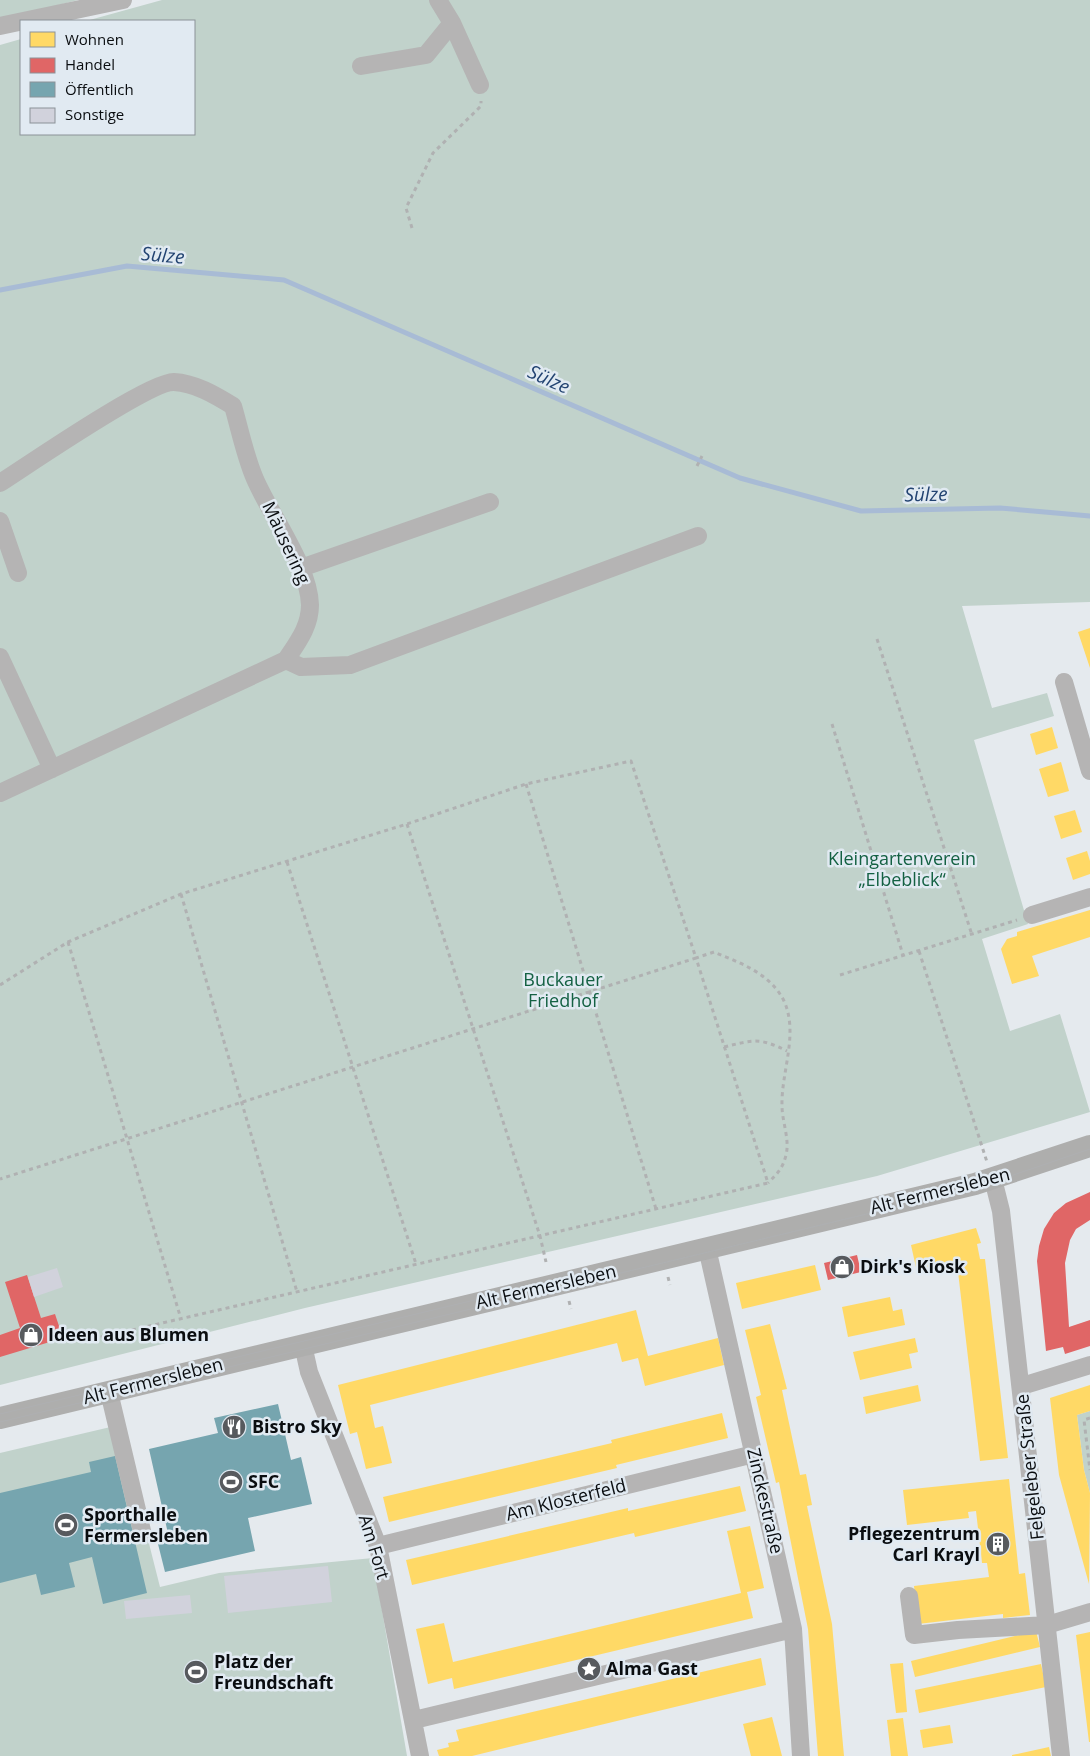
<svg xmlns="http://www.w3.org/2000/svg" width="1090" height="1756" font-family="'Open Sans',sans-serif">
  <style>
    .green { fill: #c1d2cb }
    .homes { fill: #ffd966 }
    .shops { fill: #e06666 }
    .public { fill: #76a5af }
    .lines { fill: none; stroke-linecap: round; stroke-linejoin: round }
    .stream { stroke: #a8bbd5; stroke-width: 5 }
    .building { fill: #d1d2dc }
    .path { stroke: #b0b1b2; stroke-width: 3; stroke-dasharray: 4 4; stroke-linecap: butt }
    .minor { stroke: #b5b4b4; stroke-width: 18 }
    .major { stroke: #aeaead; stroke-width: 22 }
    .tram { stroke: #aeb0b2; stroke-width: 1 }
    .labels { text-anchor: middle; stroke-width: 5; stroke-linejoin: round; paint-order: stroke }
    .street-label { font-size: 18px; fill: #0a0d10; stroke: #e1eaf2 }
    .park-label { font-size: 18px; fill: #146143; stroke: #e1eaf2 }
    .poi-label { font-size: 18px; font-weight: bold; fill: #0a0d10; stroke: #e1eaf2; text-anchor: start }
    .water-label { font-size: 19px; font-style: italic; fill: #224371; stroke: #e1eaf2 }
  </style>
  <rect width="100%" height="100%" fill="#e5eaee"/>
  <path class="green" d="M0,0H78L0,20Z
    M162,0H1090V602L962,606L992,708L1047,693L1054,716L974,740L1028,924L982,939L1010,1031L1060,1014L1090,1112L877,1176L305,1308L0,1385V45L21,39V134H194V21H86Z
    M1090,1411V1493L1084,1470L1077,1415Z
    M119,1425L160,1587L219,1573L373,1558L407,1756H0V1453Z"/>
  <path class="homes" d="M1090,628V668L1078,632Z
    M1052,727L1058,748L1036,755L1030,734Z
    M1061,762L1069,791L1048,797L1039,769Z
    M1075,810L1082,832L1061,839L1054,816Z
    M1087,851L1090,861V874L1073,880L1066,858Z
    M1090,910V937L1032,956L1039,976L1012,984L1001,949L1007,939L1017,936V932Z
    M976,1228L981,1243L977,1244L980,1259H985L1008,1458L980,1461L957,1263L917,1272L911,1245Z
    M815,1265L821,1290L742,1309L736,1283Z
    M890,1297L893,1311L902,1309L905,1325L848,1337L842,1307Z
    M636,1310L648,1356L718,1338L724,1365L645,1386L638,1358L622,1362L617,1343L370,1405L375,1428L383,1426L392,1463L366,1469L357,1432L350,1434L338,1385Z
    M770,1324L787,1389L782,1390L800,1475L806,1474L812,1505L807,1506L832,1624L844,1756H818L808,1629L779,1482L776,1483L756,1397L761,1395L745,1330Z
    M915,1338L918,1352L909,1354L912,1368L860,1380L853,1352Z
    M918,1385L921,1401L866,1414L863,1397Z
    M1090,1385V1411L1077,1415L1084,1470L1090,1493L1089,1584L1059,1475L1050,1398Z
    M722,1413L728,1438L616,1465L617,1468L389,1522L383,1497L612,1443L611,1440Z
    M1009,1479L1019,1574L1025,1573L1030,1615L1003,1618V1614L918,1624L914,1586L989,1577L987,1563H982L976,1511L968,1512L969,1518L907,1525L903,1490Z
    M740,1486L746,1511L635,1537L634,1533L412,1585L406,1560L628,1508V1511Z
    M750,1526L764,1588L747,1592L753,1618L454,1689L452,1678L428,1684L416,1629L444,1623L453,1662L741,1593L727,1531Z
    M1036,1631L1040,1647L915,1677L911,1661Z
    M1090,1632V1742H1089L1076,1635Z
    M761,1658L766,1685L472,1756H439L437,1750L449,1747L448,1743L459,1741L456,1730Z
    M903,1663L907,1712L896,1713L890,1664Z
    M1041,1664L1046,1687L919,1713L915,1690Z
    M772,1717L782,1756H751L743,1724Z
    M903,1718L908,1756H891L887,1720Z
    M950,1725L953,1743L923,1748L920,1730Z
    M1049,1747L1051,1756H1012V1755Z"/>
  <path class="shops" d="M1090,1192V1220L1076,1229L1070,1240L1065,1263L1069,1327L1090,1320V1346L1065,1354L1063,1347L1046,1351L1037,1261L1039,1246L1044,1229L1054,1213L1066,1203Z
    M857,1255L861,1272L828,1280L824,1263Z
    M27,1275L41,1318L55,1314L63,1338L0,1357V1335L20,1328L5,1282Z"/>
  <path class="public" d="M278,1404L291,1460L301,1457L312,1504L248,1518L255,1551L165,1572L157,1540L169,1538L149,1449L218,1433L214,1418Z
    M115,1456L147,1593L103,1604L92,1557L69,1563L75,1587L41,1595L36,1574L0,1583V1493L91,1472L89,1462Z"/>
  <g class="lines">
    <path class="stream" d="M0,290L127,266L284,280L740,478L861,511L1000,508L1090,516"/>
  </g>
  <path class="building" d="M57,1268L63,1287L34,1297L28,1277Z
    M328,1566L332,1602L228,1613L224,1576Z
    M190,1595L192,1613L126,1619L124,1601Z"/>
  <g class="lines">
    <path class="path" d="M412,228L406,208L433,153L481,106V101
      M697,466L702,456
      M877,639L972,935
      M832,724L903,955
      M526,784L656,1209
      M407,824L540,1236L546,1262
      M287,862L416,1264
      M181,894L297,1292
      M68,942L181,1319
      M919,951L987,1162
      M840,975L1017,920
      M0,985L68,942L181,894L407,824L526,784L631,761L696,958L0,1179
      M724,1047C753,1040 759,1037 787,1051
      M668,1277L670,1285
      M569,1301L571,1309
      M93,1339L768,1183L696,958L714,952C740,963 770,973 784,1001C799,1034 781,1072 782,1106C782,1121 790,1140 786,1155C783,1168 777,1174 768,1183
      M1090,1418L1084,1420L1090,1470"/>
    <path class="minor" d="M438,0L452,23L480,85
      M0,26L123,0
      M361,66L426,55L452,23
      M0,483C28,465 150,381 174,382C195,383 215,395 233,406C240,430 245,456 255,479C271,516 309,566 310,605C310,627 297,643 286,660L0,793
      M0,521L18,573
      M301,568L490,502
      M0,657L52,769
      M286,660L301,667L350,665L698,536
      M1064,682L1090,771
      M1032,915L1090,897
      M993,1179L1001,1211L1061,1756
      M707,1248L793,1629L801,1756
      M303,1345L309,1372L378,1546L420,1756
      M1022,1386L1090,1365
      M109,1392L143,1535
      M378,1546L754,1454
      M909,1596L914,1635L958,1630L1047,1625L1090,1612
      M414,1720L793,1629"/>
    <path class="major" d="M0,1418L975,1184L1090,1146"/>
    <path class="tram" d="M932,1190L986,1177
      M0,1414L558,1280
      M0,1422L975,1188L1090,1149"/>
  </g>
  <defs>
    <g id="shop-disc" transform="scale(1.25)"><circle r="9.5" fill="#575a5e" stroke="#e1eaf2"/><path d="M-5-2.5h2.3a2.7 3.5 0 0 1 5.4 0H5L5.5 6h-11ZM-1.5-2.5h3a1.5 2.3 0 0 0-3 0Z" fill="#fff"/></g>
    <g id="restaurant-disc" transform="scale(1.25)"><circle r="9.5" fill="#575a5e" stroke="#e1eaf2"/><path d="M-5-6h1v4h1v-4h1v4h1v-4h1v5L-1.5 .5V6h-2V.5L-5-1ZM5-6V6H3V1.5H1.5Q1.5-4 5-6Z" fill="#fff"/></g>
    <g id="stadium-disc" transform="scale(1.25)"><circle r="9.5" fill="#575a5e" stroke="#e1eaf2"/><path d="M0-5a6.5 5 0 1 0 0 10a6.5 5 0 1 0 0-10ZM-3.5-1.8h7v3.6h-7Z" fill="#fff"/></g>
    <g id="building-disc" transform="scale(1.25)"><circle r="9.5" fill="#575a5e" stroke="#e1eaf2"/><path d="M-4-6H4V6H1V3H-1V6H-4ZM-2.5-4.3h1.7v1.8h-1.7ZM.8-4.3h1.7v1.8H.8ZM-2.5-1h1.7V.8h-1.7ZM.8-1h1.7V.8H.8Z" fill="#fff"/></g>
    <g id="sight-disc" transform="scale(1.25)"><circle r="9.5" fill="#575a5e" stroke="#e1eaf2"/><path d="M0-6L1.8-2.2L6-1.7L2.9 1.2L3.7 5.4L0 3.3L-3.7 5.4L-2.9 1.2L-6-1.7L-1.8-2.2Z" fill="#fff"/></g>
  </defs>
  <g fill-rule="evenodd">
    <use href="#shop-disc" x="842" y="1267"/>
    <use href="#shop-disc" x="31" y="1335"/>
    <use href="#restaurant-disc" x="234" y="1427"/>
    <use href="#stadium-disc" x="231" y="1482"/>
    <use href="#stadium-disc" x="66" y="1525"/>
    <use href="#building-disc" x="998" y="1544"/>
    <use href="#sight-disc" x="589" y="1669"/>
    <use href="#stadium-disc" x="196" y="1672"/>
  </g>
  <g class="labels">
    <g class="street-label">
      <text transform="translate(286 543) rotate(65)" y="6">Mäusering</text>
      <text transform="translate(940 1191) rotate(-14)" y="6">Alt Fermersleben</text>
      <text transform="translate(546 1287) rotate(-13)" y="6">Alt Fermersleben</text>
      <text transform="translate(153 1381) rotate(-14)" y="6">Alt Fermersleben</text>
      <text transform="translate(1030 1467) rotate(-96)" y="6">Felgeleber Straße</text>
      <text transform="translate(566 1500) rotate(-14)" y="6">Am Klosterfeld</text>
      <text transform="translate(765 1501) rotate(77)" y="6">Zinckestraße</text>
      <text transform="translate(374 1547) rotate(73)" y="6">Am Fort</text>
    </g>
    <g class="park-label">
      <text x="902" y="865">Kleingartenverein<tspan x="902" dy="21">„Elbeblick“</tspan></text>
      <text x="563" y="986">Buckauer<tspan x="563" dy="21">Friedhof</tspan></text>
    </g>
    <g class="poi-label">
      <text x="860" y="1273">Dirk's Kiosk</text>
      <text x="48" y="1341">Ideen aus Blumen</text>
      <text x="252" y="1433">Bistro Sky</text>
      <text x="248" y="1488">SFC</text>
      <text x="84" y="1521">Sporthalle<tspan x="84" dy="21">Fermersleben</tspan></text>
      <text x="980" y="1540" text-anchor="end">Pflegezentrum<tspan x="980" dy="21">Carl Krayl</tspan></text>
      <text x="214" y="1668">Platz der<tspan x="214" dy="21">Freundschaft</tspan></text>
      <text x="606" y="1675">Alma Gast</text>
    </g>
    <g class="water-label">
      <text transform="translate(163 255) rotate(5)" y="7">Sülze</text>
      <text transform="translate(549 379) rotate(24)" y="7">Sülze</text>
      <text transform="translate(926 494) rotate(-1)" y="7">Sülze</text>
    </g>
  </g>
  <rect x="20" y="20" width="175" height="115" fill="#e1eaf2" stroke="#8b9298"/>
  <rect x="30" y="32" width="25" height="15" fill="#ffd966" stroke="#8b9298"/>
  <text x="65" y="45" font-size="15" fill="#0a0d10">Wohnen</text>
  <rect x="30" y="58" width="25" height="15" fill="#e06666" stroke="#8b9298"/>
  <text x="65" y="70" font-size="15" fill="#0a0d10">Handel</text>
  <rect x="30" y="82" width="25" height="15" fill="#76a5af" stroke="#8b9298"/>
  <text x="65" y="95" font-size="15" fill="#0a0d10">Öffentlich</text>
  <rect x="30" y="108" width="25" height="15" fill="#d1d2dc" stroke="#8b9298"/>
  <text x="65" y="120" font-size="15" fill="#0a0d10">Sonstige</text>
</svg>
